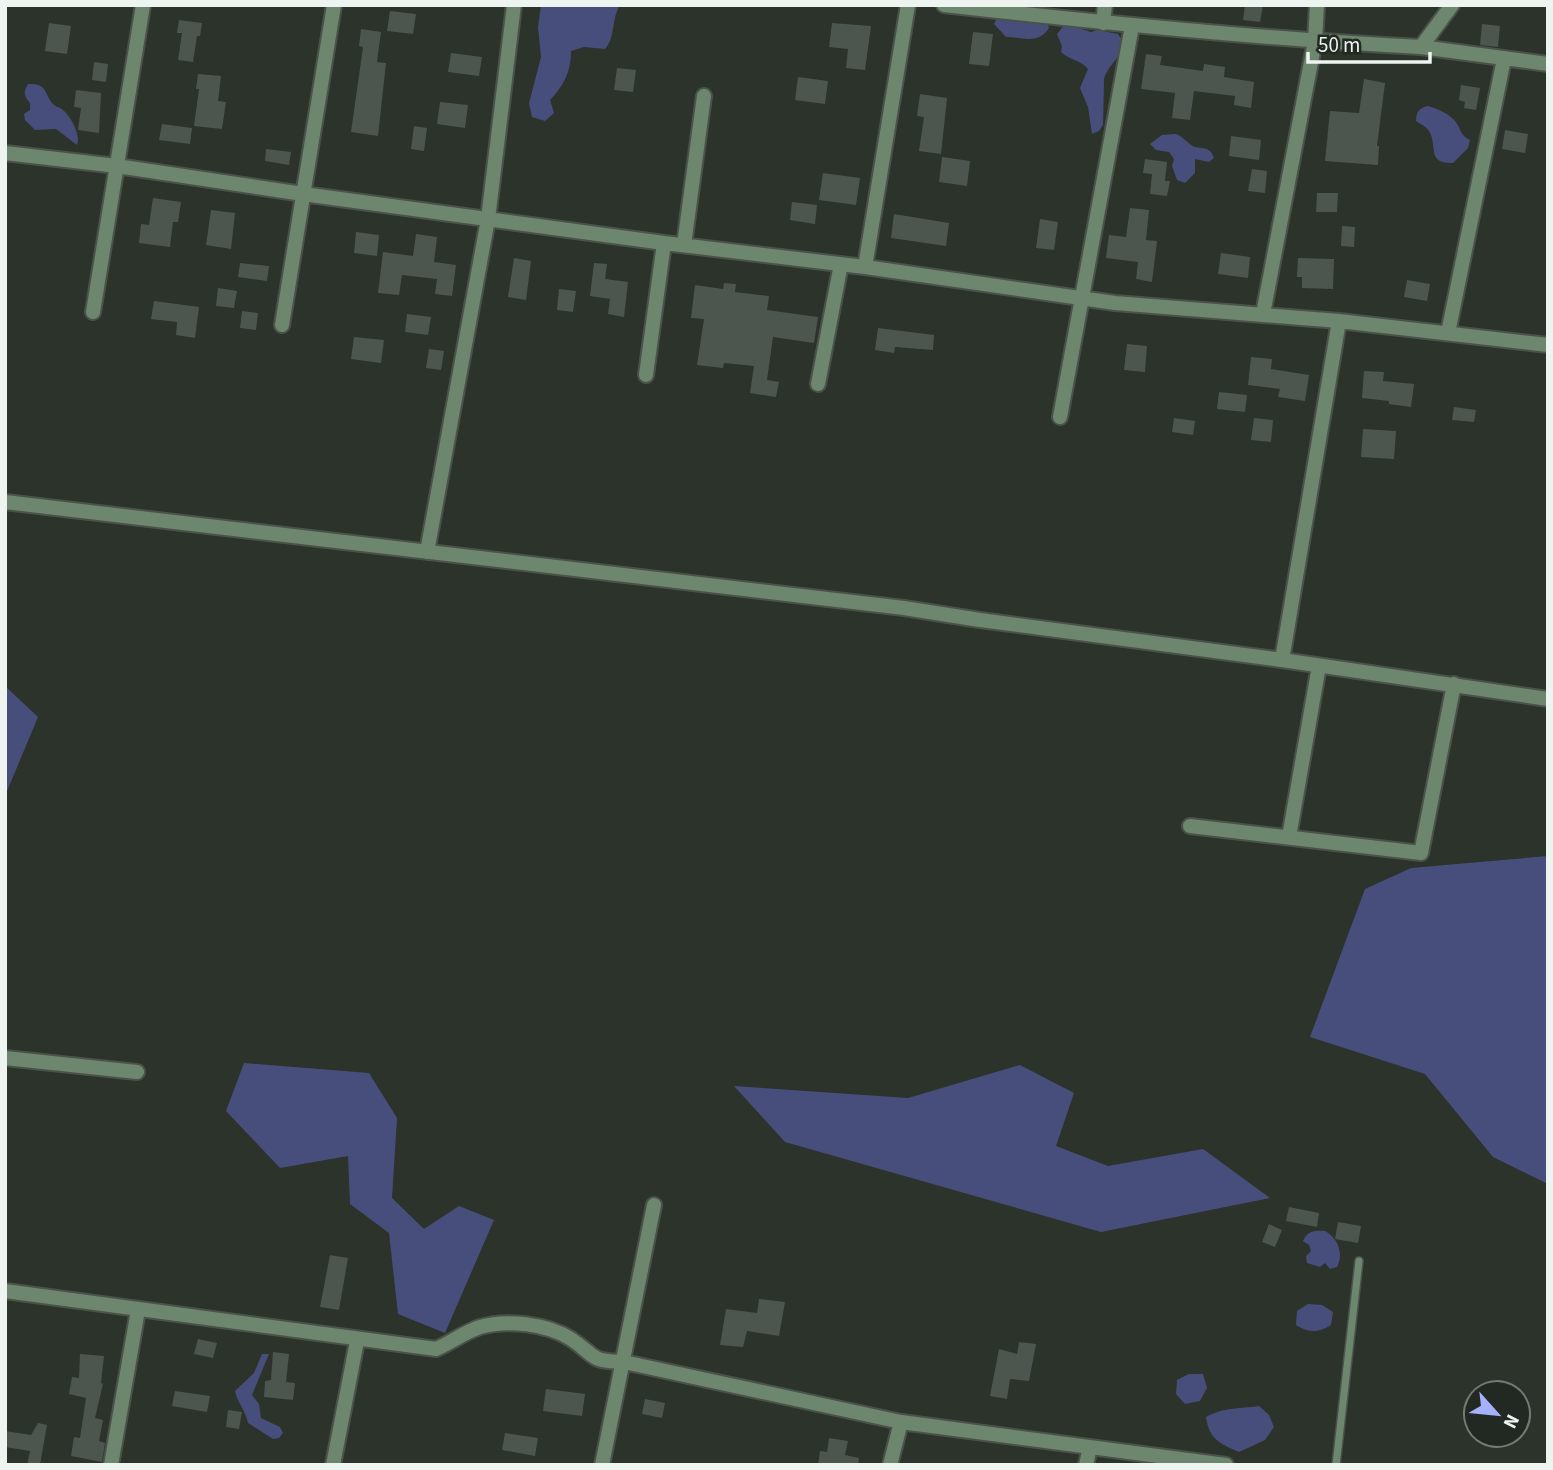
<svg xmlns="http://www.w3.org/2000/svg" width="1553" height="1470" font-family="'Source Sans 3',sans-serif">
  <style>
    .green { fill: #484e7b }
    .building { fill: #4d564e }
    .lines { fill: none; stroke-linecap: round; stroke-linejoin: round }
    .service-casing { stroke: #4a524a; stroke-width: 10 }
    .minor-casing { stroke: #4a524a; stroke-width: 18 }
    .tertiary-casing { stroke: #4a524a; stroke-width: 18 }
    .service { stroke: #6d866e; stroke-width: 7 }
    .minor { stroke: #6d866e; stroke-width: 14 }
    .tertiary { stroke: #6d866e; stroke-width: 14 }
  </style>
  <rect width="100%" height="100%" fill="#2b332b"/>
  <path class="green" d="M541,5H620C611,19 616,37 605,49L584,47L571,51C571,72 564,85 550,100L554,113L545,121L532,117L529,103L541,57L538,27Z
    M1006,13L1047,22L1049,28C1038,45 1023,37 1006,37L994,24L997,18Z
    M1065,24L1091,32L1097,30L1118,34L1122,40C1123,58 1108,64 1104,79L1103,125L1099,131L1092,134L1088,107L1080,88L1088,69C1081,60 1069,60 1061,52L1062,46L1057,34Z
    M28,84C48,83 44,94 53,104C55,107 60,107 63,110C71,117 81,135 77,145L56,129L35,130L25,120L24,114L30,110V103C24,96 23,92 28,84Z
    M1428,106C1438,109 1448,113 1455,121C1461,128 1460,136 1470,140L1468,148L1453,163C1426,164 1438,146 1429,131C1426,126 1420,124 1416,121C1416,112 1419,108 1428,106Z
    M1176,134C1184,137 1189,145 1195,147C1205,149 1210,147 1214,158L1209,162L1195,159V173L1185,183L1177,180L1172,166L1174,159L1169,152L1156,150L1150,144L1162,135Z
    M5,686L38,717L5,796Z
    M1548,856V1184L1493,1157L1425,1074L1310,1037L1365,889L1411,868Z
    M244,1063L369,1073L397,1118L392,1198L424,1229L459,1206L494,1220L445,1333L398,1314L389,1233L350,1204L348,1156L280,1168L226,1111Z
    M1020,1065L1074,1093L1056,1146L1108,1166L1203,1149L1270,1198L1101,1232L785,1142L734,1086L908,1098Z
    M1325,1231C1338,1238 1344,1254 1337,1267L1330,1269L1325,1263L1320,1267L1307,1263L1306,1256L1311,1251L1309,1245L1303,1241C1307,1231 1315,1230 1325,1231Z
    M1308,1304L1322,1305L1333,1312L1331,1325C1318,1333 1309,1333 1296,1325L1297,1311Z
    M262,1354H269L252,1395L259,1404L261,1418L280,1427L283,1433L279,1438L273,1439L248,1423C245,1409 237,1402 235,1391L254,1373Z
    M1189,1374H1203L1207,1388L1200,1401L1185,1404L1176,1394L1177,1380Z
    M1259,1406L1269,1415L1274,1427L1265,1440L1239,1452C1220,1444 1209,1439 1206,1417C1224,1407 1239,1409 1259,1406Z"/>
  <path class="building" d="M1245,5H1263L1260,22L1243,20Z
    M390,11L416,14L413,34L387,31Z
    M179,20L202,23L200,36H197L193,62L178,60L182,33H177Z
    M49,23L71,26L67,54L45,51Z
    M832,23L871,26L865,70L846,68L848,49L829,47Z
    M1482,24L1500,26L1498,47L1480,45Z
    M361,29L381,32L377,62L386,63L378,136L351,132L363,47L359,46Z
    M973,32L993,34L989,66L969,64Z
    M451,53L482,57L479,76L448,72Z
    M1146,54L1162,56L1160,65L1203,71L1204,64L1225,67L1224,77L1254,82L1251,108L1234,105L1235,96L1194,91L1190,120L1172,118L1175,93L1141,89Z
    M94,62L108,64L106,82L92,80Z
    M617,68L636,70L633,92L614,90Z
    M198,74L221,76L218,101L226,102L222,129L194,126L199,89H196Z
    M798,77L828,81L825,104L795,100Z
    M1364,79L1385,83L1377,146H1379L1378,165L1325,161L1330,111L1359,113Z
    M1461,85L1480,88L1476,110L1464,108L1465,102L1459,100Z
    M76,90L101,93L99,133L78,130L81,108L74,107Z
    M920,94L947,98L941,154L919,151L924,117L917,116Z
    M440,102L468,105L465,128L437,124Z
    M162,124L192,128L190,144L159,140Z
    M414,126L427,128L424,151L411,149Z
    M1505,130L1528,134L1525,153L1502,149Z
    M1231,136L1261,140L1259,160L1229,156Z
    M266,149L291,152L289,165L265,161Z
    M942,157L970,161L967,186L939,182Z
    M1145,159L1167,162L1165,181H1170L1167,196L1150,194L1152,174L1143,173Z
    M1252,169L1267,171L1265,193L1248,191Z
    M823,173L860,178L856,205L819,200Z
    M1317,193H1338L1337,212H1316Z
    M153,198L181,202L178,222H173L170,247L139,243L141,224L149,225Z
    M792,202L817,205L815,224L790,220Z
    M1130,208L1149,210L1146,240L1157,241L1152,282L1136,279L1138,262L1106,258L1109,235L1126,237Z
    M211,210L235,213L231,249L206,245Z
    M894,214L949,223L946,246L891,238Z
    M1040,219L1058,222L1054,250L1036,248Z
    M1342,226L1355,227L1354,247L1341,246Z
    M356,232L379,235L377,256L354,253Z
    M416,234L437,237L434,262L456,265L452,296L435,294L437,279L402,275L399,295L378,293L383,252L413,256Z
    M1221,253L1250,257L1248,278L1218,274Z
    M514,258L531,261L526,300L508,297Z
    M1298,258L1334,259L1333,289L1302,288V277H1297Z
    M240,263L269,266L267,281L238,277Z
    M594,263L607,264L605,279L628,282L624,317L608,314L610,299L590,296Z
    M1407,280L1430,284L1427,301L1404,297Z
    M724,283L736,284L735,292L769,296L767,310L818,317L814,343L773,337L767,380L779,382L776,397L750,393L754,366L724,363L723,368L697,365L704,319L691,318L695,285L723,289Z
    M218,288L237,291L234,308L216,306Z
    M559,289L576,291L573,312L557,310Z
    M154,301L199,307L195,338L176,335L177,322L151,319Z
    M242,311L258,313L256,330L240,328Z
    M407,314L431,317L428,335L405,332Z
    M878,328L934,335L933,350L895,347L894,353L875,350Z
    M354,337L384,340L381,363L351,359Z
    M1127,344L1147,346L1145,372L1124,370Z
    M429,349L444,351L441,370L426,368Z
    M1251,357L1272,359L1271,369L1309,375L1305,401L1278,397L1280,389L1248,385Z
    M1364,371L1384,372L1383,381L1414,384L1411,407L1389,404V401L1362,398Z
    M1219,392L1247,395L1245,412L1217,409Z
    M1454,407L1476,410L1474,422L1452,420Z
    M1174,418L1195,421L1193,435L1172,432Z
    M1254,418L1273,420L1271,442L1251,440Z
    M1363,429L1396,431L1394,459L1361,457Z
    M1289,1207L1319,1213L1317,1227L1286,1221Z
    M1338,1222L1361,1226L1358,1243L1335,1239Z
    M1269,1224L1282,1230L1275,1247L1262,1242Z
    M330,1255L348,1258L339,1310L320,1307Z
    M759,1299L785,1302L779,1336L747,1331L743,1347L720,1345L726,1309L757,1313Z
    M198,1339L217,1343L213,1358L194,1354Z
    M1019,1342L1036,1344L1029,1381L1010,1379L1007,1399L990,1396L999,1349L1017,1354Z
    M273,1352L289,1354L286,1382L295,1383L293,1400L264,1397L265,1381L271,1380Z
    M80,1354L104,1356L101,1383L103,1384L95,1418L103,1420L99,1441L105,1443L102,1462L71,1456L74,1437L80,1438L86,1398L69,1394L72,1377L79,1378Z
    M546,1389L585,1394L582,1416L543,1411Z
    M175,1391L210,1396L207,1412L172,1406Z
    M645,1399L665,1403L662,1418L642,1414Z
    M228,1410L242,1412L239,1429L226,1427Z
    M38,1423L47,1425L40,1465H27L30,1451L5,1447V1431L31,1435Z
    M505,1433L538,1438L535,1456L502,1450Z
    M829,1438L848,1441L845,1455L859,1458L858,1465H818L820,1451L827,1452Z"/>
  <g class="lines">
    <g class="service-casing">
      <path id="service" d="M1336,1465L1359,1261"/>
    </g>
    <g class="minor-casing">
      <path id="minor" d="M1103,23L1105,5
        M1421,47L1548,64
        M5,153L117,166L303,194L664,243L865,267L1115,303L1339,321L1548,345
        M684,245L704,96
        M865,267L908,5
        M93,312L143,5
        M1263,314L1315,41L1317,5
        M282,325L334,5
        M1448,333L1504,59
        M646,375L664,243
        M818,384L841,264
        M1060,417L1132,26
        M5,502L904,608L980,620L1282,660L1548,699
        M427,552L488,219L514,5
        M1282,660L1339,321
        M1190,826L1421,853L1454,684
        M1289,837L1319,666
        M5,1058L137,1072
        M5,1291L436,1349C451,1343 464,1332 480,1327C507,1319 548,1324 571,1339C598,1357 588,1361 624,1362L901,1422L1226,1465
        M111,1465L138,1310
        M333,1465L357,1341
        M602,1465L654,1205
        M890,1465L901,1422
        M1086,1465L1090,1447"/>
    </g>
    <g class="tertiary-casing">
      <path id="tertiary" d="M944,5C1103,23 1261,39 1421,47L1452,5"/>
    </g>
    <use href="#service" class="service"/>
    <use href="#minor" class="minor"/>
    <use href="#tertiary" class="tertiary"/>
  </g>
  <rect width="1553" height="1470" fill="none" stroke="#eef4ef" stroke-width="14"/>
  <g transform="translate(1497 1414) rotate(117)"><circle r="33" fill="#212922" stroke="#737a74" stroke-width="2"/>
  <path d="M0-5L12 26L0 18L-12 26Z" fill="#a6b1fc"/>
  <text y="-10" font-size="19" font-weight="bold" text-anchor="middle" fill="#eef4ef">N</text>
  </g>
  <path d="M1308 52v10h122v-10" fill="none" stroke="#eef4ef" stroke-width="3.5"/>
  <text x="1318" y="52" font-size="21" fill="#eef4ef" stroke="#212922" stroke-width="5" paint-order="stroke">50 m</text>
</svg>
